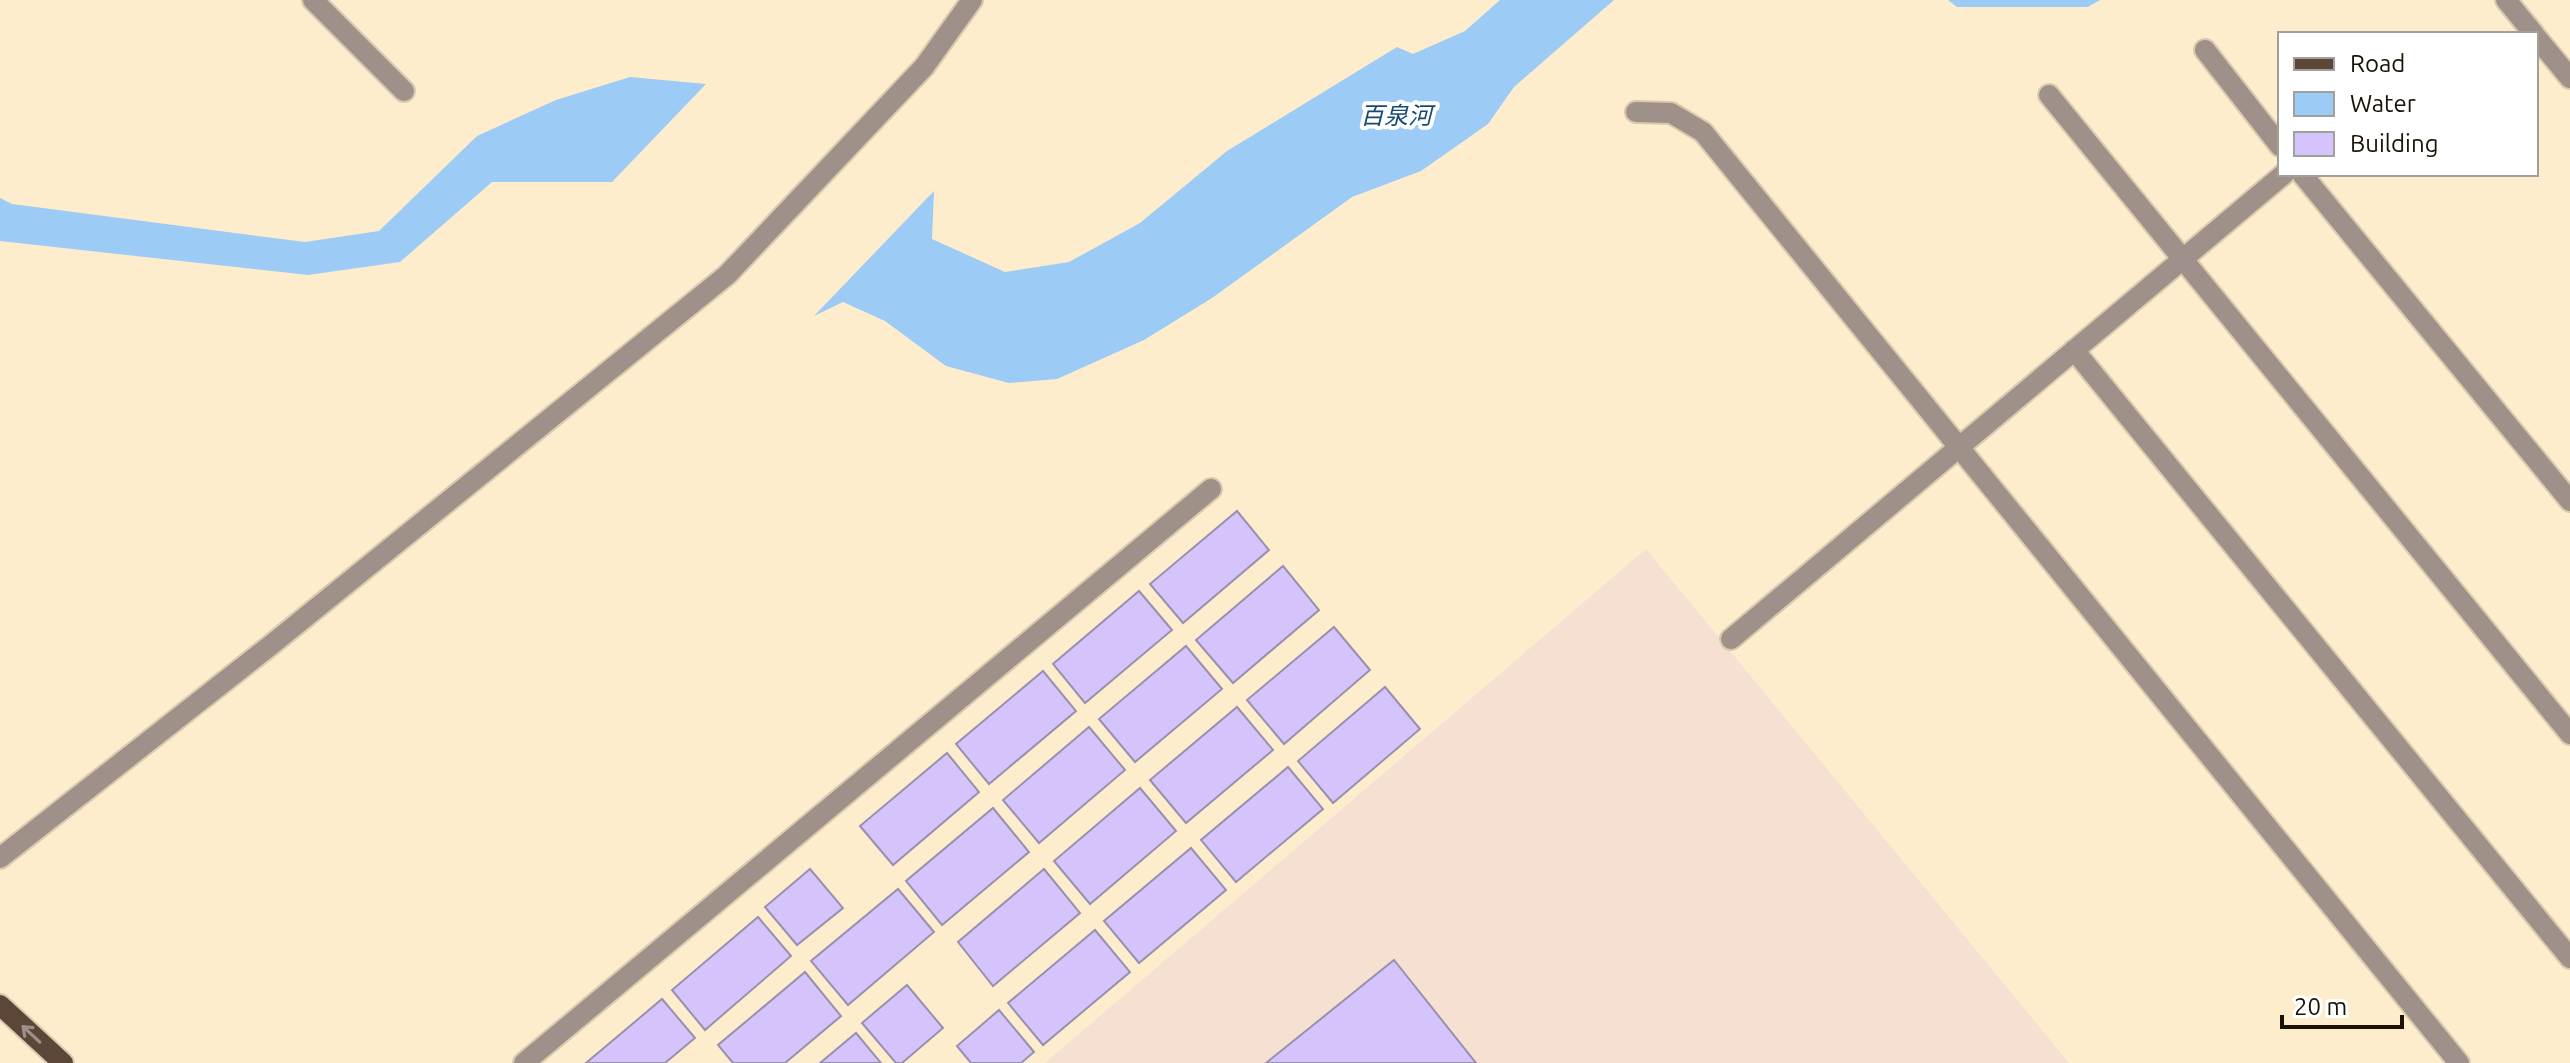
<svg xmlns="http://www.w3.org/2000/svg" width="2570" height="1063" font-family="Ubuntu,'Noto Sans SC',sans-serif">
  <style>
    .industrial { fill: #f5e0d2 }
    .water { fill: #9ccbf6 }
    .building { fill: #d5c4fc; stroke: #9890ae; stroke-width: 2 }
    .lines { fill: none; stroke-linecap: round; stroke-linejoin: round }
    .minor-casing { stroke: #d8caad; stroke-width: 24 }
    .major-casing { stroke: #d8caad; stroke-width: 24 }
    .minor { stroke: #9f9189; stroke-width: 20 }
    .major { stroke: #5c4638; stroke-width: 20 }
    .oneway { stroke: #9d9088 }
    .labels { text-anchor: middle; stroke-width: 8; stroke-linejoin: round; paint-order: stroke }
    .water-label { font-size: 24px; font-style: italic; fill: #164a72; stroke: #fff }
  </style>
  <rect width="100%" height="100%" fill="#fdedcd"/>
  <path class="industrial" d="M1646,549L2069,1063H1045Z"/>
  <path class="water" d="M1500,0H1614L1514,87L1488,124L1421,171L1352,197L1212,298L1144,340L1057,379L1009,383L946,366L885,321L843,302L814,316L934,191L932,239L1005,272L1069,262L1140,223L1227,151L1397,47L1413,54L1465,31Z
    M1948,0H2100L2088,7H1957Z
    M630,77L706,84L612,182H492L400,262L308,275L0,241V198L12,204L305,242L379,231L477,136L556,100Z"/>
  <path class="building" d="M1237,511L1269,550L1183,623L1150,584Z
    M1283,566L1319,610L1233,683L1196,640Z
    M1139,591L1172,630L1085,703L1053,664Z
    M1334,627L1370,670L1284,744L1247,700Z
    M1186,646L1222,689L1135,762L1099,719Z
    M1043,671L1076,711L989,784L956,744Z
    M1385,687L1420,729L1333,803L1298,761Z
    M1237,707L1273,750L1186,823L1150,780Z
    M1089,727L1125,770L1039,843L1003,800Z
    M947,753L979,792L893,865L860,826Z
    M1288,767L1323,809L1236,882L1201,840Z
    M1140,788L1176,831L1090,904L1054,861Z
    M993,808L1029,852L942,925L906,881Z
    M1191,848L1226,890L1139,963L1104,921Z
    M810,869L843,908L797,945L765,907Z
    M1044,869L1080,913L993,986L958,942Z
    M898,889L934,932L848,1005L811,961Z
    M758,917L791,956L705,1030L672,990Z
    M1095,930L1130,972L1043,1045L1008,1003Z
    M1394,960L1476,1063H1266Z
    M805,972L841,1016L785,1063H733L718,1045Z
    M907,985L943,1028L902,1063H896L862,1023Z
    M662,999L695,1038L665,1063H586Z
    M999,1010L1034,1052L1021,1063H971L957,1046Z
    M856,1033L881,1063H820Z"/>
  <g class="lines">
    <g class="minor-casing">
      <path id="minor" d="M313,0L404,91
        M2506,0L2534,34
        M2536,37L2570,78
        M2205,50L2280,146
        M2049,95L2570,734
        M1636,112L1671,113L1703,132L2459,1063
        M2302,174L2570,501
        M2074,350L2570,958
        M1731,639L2284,174
        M0,858L271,645L727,275L924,67L972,0
        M524,1063L1211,489"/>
    </g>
    <g class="major-casing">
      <path id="major" d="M0,1005L63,1063"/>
    </g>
    <use href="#minor" class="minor"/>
    <use href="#major" class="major"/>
  </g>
  <defs><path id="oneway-shaft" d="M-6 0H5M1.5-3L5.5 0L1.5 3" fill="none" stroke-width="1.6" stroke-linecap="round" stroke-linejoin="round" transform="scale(2)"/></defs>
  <use class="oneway" href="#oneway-shaft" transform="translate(31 1034) rotate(-137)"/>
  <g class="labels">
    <g class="water-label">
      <text x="1396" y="124">百泉河</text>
    </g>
  </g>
  <rect x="2278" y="32" width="260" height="144" fill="#ffffff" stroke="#a3a09c" stroke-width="2"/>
  <rect x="2294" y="58" width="40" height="12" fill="#5c4638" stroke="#a3a09c" stroke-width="2"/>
  <text x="2350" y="72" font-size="24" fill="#181207">Road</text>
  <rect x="2294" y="92" width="40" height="24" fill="#9ccbf6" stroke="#a3a09c" stroke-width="2"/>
  <text x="2350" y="112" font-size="24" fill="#181207">Water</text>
  <rect x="2294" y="132" width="40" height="24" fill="#d5c4fc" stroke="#a3a09c" stroke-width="2"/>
  <text x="2350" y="152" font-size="24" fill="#181207">Building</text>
  <path d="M2282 1015v12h120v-12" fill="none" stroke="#181207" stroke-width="4"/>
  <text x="2294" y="1015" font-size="24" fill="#181207" stroke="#ffffff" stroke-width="6" paint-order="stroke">20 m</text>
</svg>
